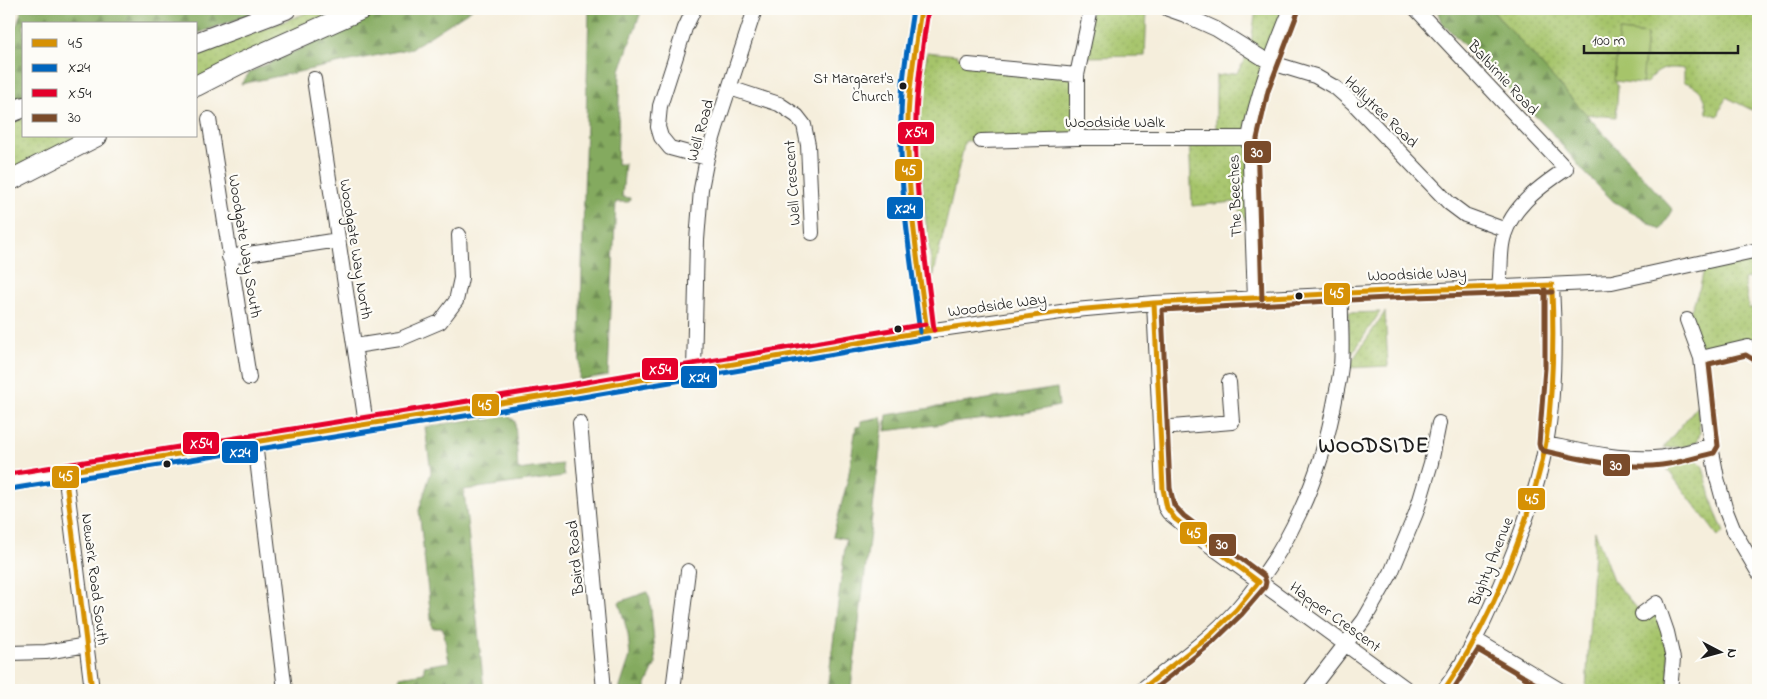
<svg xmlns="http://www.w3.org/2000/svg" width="1767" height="699" font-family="'Indie Flower',sans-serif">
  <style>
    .grass { fill: url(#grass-dots); stroke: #617044 }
    .forest { fill: url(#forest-firs); stroke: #50633e }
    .pitch { fill: #a6c46b; stroke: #617044 }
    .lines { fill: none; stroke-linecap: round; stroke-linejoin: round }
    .minor-casing { stroke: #3d3c39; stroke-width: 16 }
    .highway-casing { stroke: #3d3c39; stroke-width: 22 }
    .minor { stroke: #fff; stroke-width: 14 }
    .highway { stroke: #fff; stroke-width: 20 }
    .bus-1-casing { stroke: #fdfcf7; stroke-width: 9 }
    .bus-2-casing { stroke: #fdfcf7; stroke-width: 9 }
    .bus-3-casing { stroke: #fdfcf7; stroke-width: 9 }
    .bus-4-casing { stroke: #fdfcf7; stroke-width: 9 }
    .bus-1 { stroke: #d69104; stroke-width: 5 }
    .bus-2 { stroke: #0065bd; stroke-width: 5 }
    .bus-3 { stroke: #e4002b; stroke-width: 5 }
    .bus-4 { stroke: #7a4b2a; stroke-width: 5 }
    .bus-dot { fill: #1c1c1c; stroke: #fdfcf7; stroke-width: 2 }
    .labels { text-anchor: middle; stroke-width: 4.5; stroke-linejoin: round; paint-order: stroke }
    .bus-label { font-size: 15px; fill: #1c1c1c; stroke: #fdfcf7; text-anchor: end }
    .street-label { font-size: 16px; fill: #1c1c1c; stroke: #fdfcf7 }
    .district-label { font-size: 21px; font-weight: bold; letter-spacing: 1px; fill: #1c1c1c; stroke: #fdfcf7 }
    .line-badge { stroke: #fdfcf7; stroke-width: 2 }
    .badge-label { font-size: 14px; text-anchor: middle; font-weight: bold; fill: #fff }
  </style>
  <defs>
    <pattern id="grass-dots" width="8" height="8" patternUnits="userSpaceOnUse" patternTransform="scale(1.25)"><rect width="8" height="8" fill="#a6c46b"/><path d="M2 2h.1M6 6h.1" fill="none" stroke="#8ea85c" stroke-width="1.8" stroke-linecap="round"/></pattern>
    <pattern id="forest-firs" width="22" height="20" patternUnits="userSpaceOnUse" patternTransform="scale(1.25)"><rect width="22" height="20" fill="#84aa5f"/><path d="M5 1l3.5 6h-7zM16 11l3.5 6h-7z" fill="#6b8a4e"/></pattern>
  </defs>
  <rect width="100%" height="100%" fill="#fdfcf7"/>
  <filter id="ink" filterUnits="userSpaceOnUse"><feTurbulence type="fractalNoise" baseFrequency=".02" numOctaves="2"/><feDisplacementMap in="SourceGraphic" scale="10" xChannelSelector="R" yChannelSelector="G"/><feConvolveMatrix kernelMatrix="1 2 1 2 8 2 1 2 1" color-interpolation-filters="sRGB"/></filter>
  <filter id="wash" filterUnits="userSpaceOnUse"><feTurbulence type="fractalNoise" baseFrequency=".0096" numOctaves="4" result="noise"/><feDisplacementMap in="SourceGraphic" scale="20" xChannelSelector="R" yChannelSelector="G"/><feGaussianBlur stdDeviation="1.12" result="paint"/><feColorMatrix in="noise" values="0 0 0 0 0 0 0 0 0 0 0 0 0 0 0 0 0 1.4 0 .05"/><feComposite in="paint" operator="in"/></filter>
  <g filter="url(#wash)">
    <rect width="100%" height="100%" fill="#f5eedc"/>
    <path class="grass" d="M317,9H348L196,82V54Z
      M1091,9H1147L1145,56L1081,57Z
      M1256,9H1291L1252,124L1253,233L1235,202L1192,206L1189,138H1216V76L1237,73L1250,50Z
      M1491,9H1758V113L1726,97L1718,116L1707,113C1707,97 1700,86 1684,82V69C1672,67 1661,67 1652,77C1648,81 1648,83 1642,84L1647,34L1620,31L1615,81L1618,87L1616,117L1585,114Z
      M927,52L957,55L968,65L1077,75V138L965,141L933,278C927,228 919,178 920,128C920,102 924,77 927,52Z
      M24,118V136H85L9,173V124Z
      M1758,259V276L1744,279L1749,309L1758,307V341L1748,347L1701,358L1687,320L1700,287L1704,269Z
      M1380,312L1348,360L1349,313Z
      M1385,312L1388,366L1347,368Z
      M1697,406L1700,433L1697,442L1688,446L1663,448Z
      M1689,456L1696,458L1703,467L1715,511L1724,532L1718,536L1661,461Z
      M1595,531L1613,580L1642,614L1657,603L1667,632L1670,690H1586Z"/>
    <path class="forest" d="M22,9H266L196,34V24H24V98L9,103V29L17,25Z
      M387,9H472L412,48L241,84L250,72Z
      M589,9H642L620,70L617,164H625L622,197L630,198L629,202H616L608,375L579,380Z
      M1437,9H1491L1673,210L1661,230L1613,201L1585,173L1551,132L1441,22Z
      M1057,388L1059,406L1010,416L885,431L887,415Z
      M506,414L515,421L518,470L562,464L564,476L464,490L484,690H400L399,677L424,673V666L449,662L443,628H432L419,510L431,472L425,427Z
      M881,417L883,426L851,688L850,690H827L846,539L833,536L848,479L856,427L861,426V421Z
      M647,592L650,599L656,663L646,685V690H619L630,656L628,634L619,602Z"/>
    <path class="pitch" d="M1619,31L1647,34L1642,84L1614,81Z"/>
  </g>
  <g filter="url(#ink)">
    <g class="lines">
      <g class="minor-casing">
        <path id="minor" d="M694,9L685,28L660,106L658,127L661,137L670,148L707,158
          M921,9C915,50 907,92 908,134C909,200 919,266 927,331
          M1168,9L1185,15L1216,29L1269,62L1315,76L1336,88L1353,103L1449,203L1465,215L1506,230
          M1416,9L1566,169C1539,187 1507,210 1502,245C1500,259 1501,273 1499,287
          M968,65L1077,75
          M314,79L366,424
          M730,88L779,104L797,116L804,125L808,145L812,233
          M209,119L249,378
          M1077,138V75L1091,9
          M981,141L1077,138H1249
          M229,257L338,240
          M1255,299L1249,138C1257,93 1274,51 1291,9
          M1154,303L1163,489L1165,507L1168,512L1201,539L1408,690
          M1687,320L1701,358L1711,446L1717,478L1726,511L1734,531L1758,572
          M355,346L400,339L440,322L456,301L461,278L459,235
          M1701,358L1748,347L1758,354
          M694,371L697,240L701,189L707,158L717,125L755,9
          M580,423L604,690
          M1160,428L1232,422L1229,382
          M255,443L285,690
          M1546,444C1581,451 1617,460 1654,458C1672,457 1692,450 1711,446
          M65,472L92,690
          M9,482L576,391L927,331L1075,310L1154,303L1612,282L1758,250
          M1642,614L1657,603L1667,632L1673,659L1670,690
          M1476,640L1560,690
          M9,653L46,652L87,645
          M673,690L688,571
          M1141,690C1173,665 1209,640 1236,610C1289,551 1321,477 1335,400C1337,389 1340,377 1341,366C1343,342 1340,318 1341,294
          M1310,690L1364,620L1391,573L1416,513L1431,463L1439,423
          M1444,690C1472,652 1490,610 1508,566C1524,527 1538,486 1546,444C1555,392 1555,337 1552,285"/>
      </g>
      <g class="highway-casing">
        <path id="highway" d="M196,43L286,9
          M196,86L239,64L362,9
          M9,113L24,107
          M9,181L97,136"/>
      </g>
      <use href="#minor" class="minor"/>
      <use href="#highway" class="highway"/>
      <g class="bus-1-casing">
        <path id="bus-1" d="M921,9C916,45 909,82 908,119C906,190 918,261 927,331
          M92,690L65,472L576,391L927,331L1075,310L1154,303L1388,291L1552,285
          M1141,690L1207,638L1236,610L1259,582L1175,519L1167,508L1163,489L1154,303
          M1444,690C1481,636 1507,578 1527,515C1534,491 1542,467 1546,442C1553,392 1554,341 1552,290"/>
      </g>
      <g class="bus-2-casing">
        <path id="bus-2" d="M913,9C908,45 901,82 901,119C899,190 911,261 920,332
          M10,489L577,398L928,338"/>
      </g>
      <g class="bus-3-casing">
        <path id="bus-3" d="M928,10C923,45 917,81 916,117C913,188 926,260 934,330
          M9,474L575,384L926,324"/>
      </g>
      <g class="bus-4-casing">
        <path id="bus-4" d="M1545,290V368L1539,444L1540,448L1544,451C1582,459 1623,470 1662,465C1679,463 1697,457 1714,453L1718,446L1709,364L1746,355L1754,360
          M1262,299L1257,139L1268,91L1298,12
          M1153,690L1212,643L1241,615L1265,587L1266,582L1264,576L1184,516L1174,505L1170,488L1162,310L1388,298L1552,292
          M1453,690L1478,650L1546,690"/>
      </g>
      <use href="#bus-1" class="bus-1"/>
      <use href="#bus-2" class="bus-2"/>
      <use href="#bus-3" class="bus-3"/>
      <use href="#bus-4" class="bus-4"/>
    </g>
  </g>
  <g class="bus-dot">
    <circle cx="903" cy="86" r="4.5"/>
    <circle cx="1299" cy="296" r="4.5"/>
    <circle cx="898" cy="329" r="4.5"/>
    <circle cx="167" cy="464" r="4.5"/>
  </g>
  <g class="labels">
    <g class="bus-label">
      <text x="894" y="83">St Margaret's<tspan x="894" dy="18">Church</tspan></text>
    </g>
    <g class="street-label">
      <text transform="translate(1504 77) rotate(47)" y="6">Balbirnie Road</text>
      <text transform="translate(1382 111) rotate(44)" y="6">Hollytree Road</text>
      <text x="1115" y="127">Woodside Walk</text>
      <text transform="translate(699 130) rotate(-74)" y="6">Well Road</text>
      <text transform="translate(791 183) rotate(-94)" y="6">Well Crescent</text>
      <text transform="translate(1234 196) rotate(-92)" y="6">The Beeches</text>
      <text transform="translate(246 246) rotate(81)" y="6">Woodgate Way South</text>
      <text transform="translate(357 249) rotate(81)" y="6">Woodgate Way North</text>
      <text transform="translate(1417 273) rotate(-2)" y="6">Woodside Way</text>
      <text transform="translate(997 304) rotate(-8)" y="6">Woodside Way</text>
      <text transform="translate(574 558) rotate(-95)" y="6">Baird Road</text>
      <text transform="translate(1490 561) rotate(-68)" y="6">Bighty Avenue</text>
      <text transform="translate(96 579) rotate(83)" y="6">Newark Road South</text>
      <text transform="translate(1336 616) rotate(36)" y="6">Happer Crescent</text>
    </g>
    <g class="district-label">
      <text x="1374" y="452">WOODSIDE</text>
    </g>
  </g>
  <g class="line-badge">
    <rect x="897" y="121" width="38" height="24" rx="5" fill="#e4002b"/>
    <rect x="1243" y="140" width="29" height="24" rx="5" fill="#7a4b2a"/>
    <rect x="894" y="158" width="29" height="24" rx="5" fill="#d69104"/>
    <rect x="886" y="196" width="38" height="24" rx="5" fill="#0065bd"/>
    <rect x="1323" y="282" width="28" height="24" rx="5" fill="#d69104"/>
    <rect x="641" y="357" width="38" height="24" rx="5" fill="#e4002b"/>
    <rect x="680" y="365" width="38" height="24" rx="5" fill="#0065bd"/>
    <rect x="471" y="393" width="29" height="24" rx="5" fill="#d69104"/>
    <rect x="182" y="431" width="38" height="24" rx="5" fill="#e4002b"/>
    <rect x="221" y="440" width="38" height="24" rx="5" fill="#0065bd"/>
    <rect x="1602" y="453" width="29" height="24" rx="5" fill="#7a4b2a"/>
    <rect x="51" y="465" width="29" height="24" rx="5" fill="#d69104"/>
    <rect x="1517" y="487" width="29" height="24" rx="5" fill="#d69104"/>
    <rect x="1179" y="521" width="29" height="24" rx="5" fill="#d69104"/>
    <rect x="1208" y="533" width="29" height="24" rx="5" fill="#7a4b2a"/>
  </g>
  <g class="badge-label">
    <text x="916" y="137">X54</text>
    <text x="1257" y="157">30</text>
    <text x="909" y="175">45</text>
    <text x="905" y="213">X24</text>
    <text x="1337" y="298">45</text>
    <text x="660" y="374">X54</text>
    <text x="699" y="382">X24</text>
    <text x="485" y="410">45</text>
    <text x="201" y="448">X54</text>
    <text x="240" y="457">X24</text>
    <text x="1616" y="470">30</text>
    <text x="66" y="481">45</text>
    <text x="1532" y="504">45</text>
    <text x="1194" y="538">45</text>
    <text x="1222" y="549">30</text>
  </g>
  <rect width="1767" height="699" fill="none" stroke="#fdfcf7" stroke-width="30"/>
  <rect x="22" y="22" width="175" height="115" fill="#fdfcf7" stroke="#a3a29f"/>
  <rect x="32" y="39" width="25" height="8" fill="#d69104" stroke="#a3a29f"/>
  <text x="68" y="48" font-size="15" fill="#1c1c1c">45</text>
  <rect x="32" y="64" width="25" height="8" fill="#0065bd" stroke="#a3a29f"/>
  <text x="68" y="72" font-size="15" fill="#1c1c1c">X24</text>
  <rect x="32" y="89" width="25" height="8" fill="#e4002b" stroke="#a3a29f"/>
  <text x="68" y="98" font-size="15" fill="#1c1c1c">X54</text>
  <rect x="32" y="114" width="25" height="8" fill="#7a4b2a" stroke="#a3a29f"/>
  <text x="68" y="122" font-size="15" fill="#1c1c1c">30</text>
  <g transform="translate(1720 652) rotate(96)" stroke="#fdfcf7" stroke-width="4" paint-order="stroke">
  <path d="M0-4L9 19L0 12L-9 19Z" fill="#1c1c1c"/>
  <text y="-8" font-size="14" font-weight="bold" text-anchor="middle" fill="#1c1c1c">N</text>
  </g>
  <path d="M1584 45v8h154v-8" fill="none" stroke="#1c1c1c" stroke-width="2.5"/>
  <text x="1592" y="45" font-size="15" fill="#1c1c1c" stroke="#fdfcf7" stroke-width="4" paint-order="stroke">100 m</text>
</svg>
